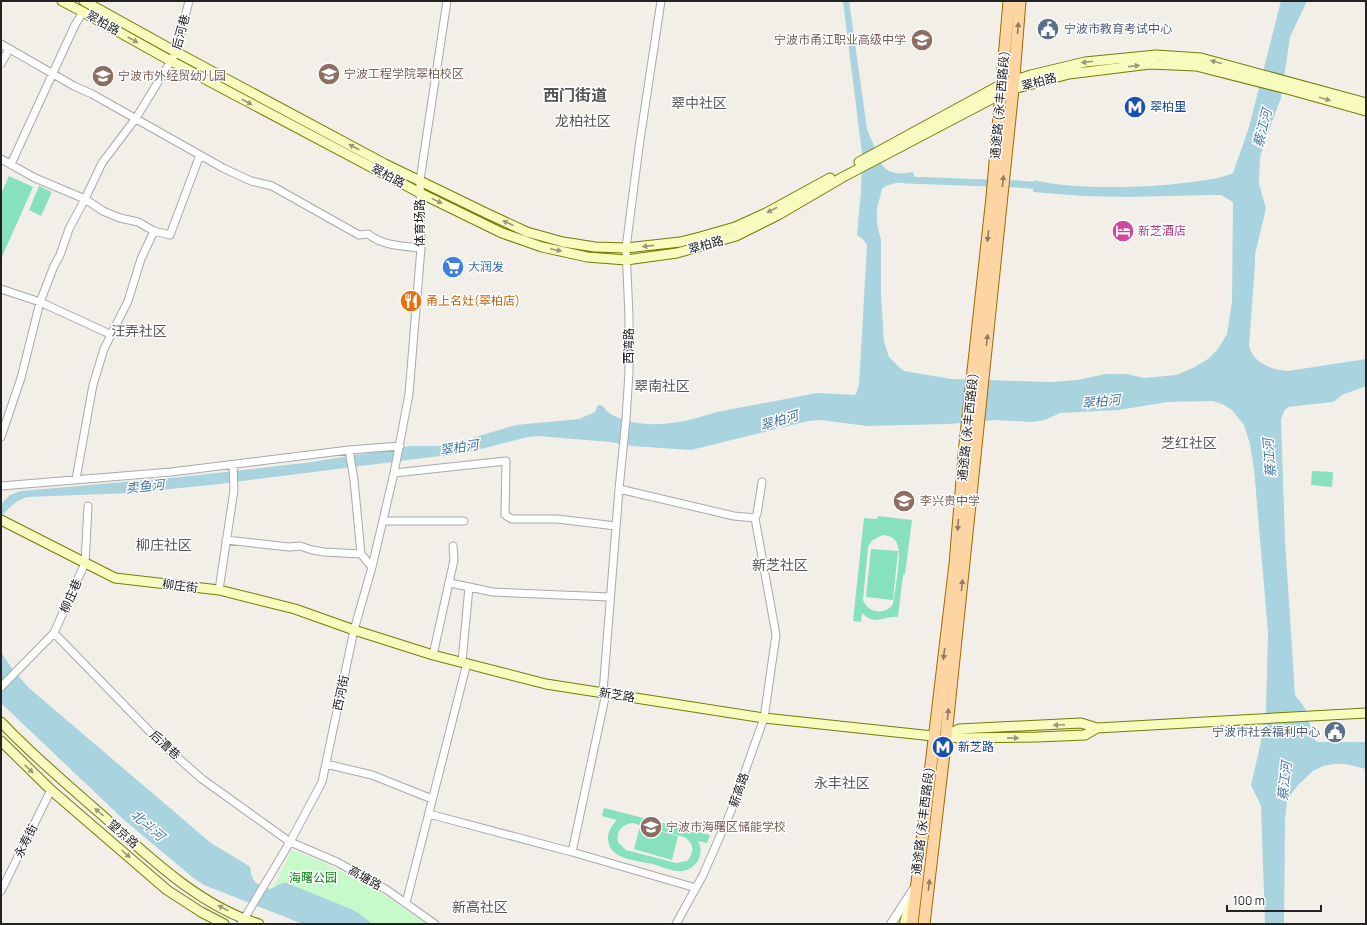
<svg xmlns="http://www.w3.org/2000/svg" width="1367" height="925" font-family="Manrope,'Noto Sans SC',sans-serif">
  <style>
    .park { fill: #c7faca }
    .pitch { fill: #87e1bd; fill-rule: evenodd }
    .water { fill: #a9d4df }
    .lines { fill: none; stroke-linecap: round; stroke-linejoin: round }
    .canal { stroke: #a9d4df; stroke-width: 7 }
    .minor-casing { stroke: #a9a9a9; stroke-width: 9 }
    .tertiary-casing { stroke: #a9a9a9; stroke-width: 10 }
    .secondary-casing { stroke: #727e04; stroke-width: 11 }
    .primary-casing { stroke: #a06900; stroke-width: 13 }
    .minor { stroke: #fff; stroke-width: 7 }
    .tertiary { stroke: #fff; stroke-width: 8 }
    .secondary { stroke: #f8fbbe; stroke-width: 9 }
    .primary { stroke: #fdd5a3; stroke-width: 11 }
    .oneway { fill: #907c62 }
    .oneway2 { fill: #989978 }
    .labels { text-anchor: middle; stroke-width: 3; stroke-linejoin: round; paint-order: stroke }
    .street-label { font-size: 12px; fill: #222; stroke: #fff }
    .service-label { font-size: 12px; fill: #4e5e75; stroke: #fff; text-anchor: start }
    .education-label { font-size: 12px; fill: #785e54; stroke: #fff; text-anchor: start }
    .transit-label { font-size: 12px; fill: #164399; stroke: #fff; text-anchor: start }
    .hotel-label { font-size: 12px; fill: #b23c85; stroke: #fff; text-anchor: start }
    .shop-label { font-size: 12px; fill: #366cbe; stroke: #fff; text-anchor: start }
    .food-label { font-size: 12px; fill: #c56008; stroke: #fff; text-anchor: start }
    .park-label { font-size: 12px; fill: #0b8513; stroke: #fff }
    .water-label { font-size: 13px; font-style: italic; fill: #4676a4; stroke: #fff }
    .quarter-label { font-size: 14px; fill: #555; stroke: #fff }
    .district-label { font-size: 16px; font-weight: bold; fill: #555; stroke: #fff }
  </style>
  <rect width="100%" height="100%" fill="#f2efe9"/>
  <path class="park" d="M292,850L323,862L378,891L427,924H362L271,892Z"/>
  <path class="pitch" d="M9,176L33,187L1,259V194Z
    M39,186L52,192L41,216L29,210Z
    M1312,471L1333,472L1332,487L1311,485Z
    M878,516L912,520L905,574L903,575L898,617C884,615 875,627 862,613L861,622L853,621L864,518L877,519ZM884,535C891,536 896,539 898,546C901,555 895,594 893,604C885,616 868,613 863,600L868,548C870,540 877,537 884,535Z
    M871,549L898,551L893,600L866,597Z
    M604,808L710,835L707,843L698,841C705,853 697,869 683,871C674,872 661,867 653,864C642,862 629,860 620,856C604,848 605,831 617,820L602,816ZM632,823L684,837C694,843 695,852 687,861L676,863L626,850L618,842C616,832 621,825 632,823Z
    M640,826L678,836L672,860L634,849Z"/>
  <path class="water" d="M843,1H849L867,129L882,165C890,175 902,174 913,172L916,182L896,183L886,186L882,189L877,209V224L881,240V293L884,342L889,357L900,368L904,371L951,379L1053,382L1077,380L1106,374H1126L1144,378L1176,375L1193,368L1208,359L1218,349L1227,334L1232,302L1233,202L1221,195H1211L1128,197L1083,196L1033,192L1034,180C1060,186 1084,187 1110,187C1138,187 1164,186 1192,182C1207,180 1219,179 1233,173L1249,127L1281,1H1307L1290,37L1281,98L1266,138L1260,157L1259,184L1266,208L1255,255V264L1249,346C1253,363 1272,370 1288,371L1366,359V386L1342,395L1335,401L1332,402L1288,407L1284,411L1281,420L1285,540L1295,695C1299,700 1304,706 1306,711C1311,721 1309,735 1317,742H1366V769L1346,764H1334L1323,766L1313,771L1298,785L1287,800L1285,821L1284,924H1265L1261,806L1251,785L1260,746L1266,710L1268,632L1254,469L1250,444L1244,425L1232,410L1224,405L1213,401L1167,402L1119,410L1060,413L1045,420L1032,422L996,420L948,424L867,426L821,420L808,421L691,450L632,446L610,442L538,436L528,437L477,450L448,455L211,485L130,493L28,497C16,500 9,508 1,517V504L10,495L21,491L181,477L312,462L411,446H439L469,439L516,425L579,419L595,412L598,405L603,406C605,411 612,415 617,417C648,431 686,422 717,412L817,393L854,395L856,394L859,385L867,245L863,239L857,235L861,191L862,153Z
    M1,652L13,670L29,688L211,843L249,866C252,870 250,872 252,876C254,884 263,887 270,889C276,887 281,882 287,883L351,909L360,914L372,924H303L204,885L191,876L123,819L2,704Z"/>
  <g class="lines">
    <path class="canal" d="M906,180L1017,184L1042,186"/>
    <g class="minor-casing">
      <path id="minor" d="M1,44L74,86L92,94L223,168L251,181L272,186L359,235L368,234C383,246 402,246 421,248
        M1,64L9,49
        M1,159L35,178L85,199L103,211L120,218L138,222L154,231
        M11,164L75,25L83,12
        M1,289L40,302L112,335
        M1,437L21,378L40,302L54,266L60,255L69,229L85,199L102,163L136,118L171,61L176,52L189,1
        M349,450L354,480L361,554L372,567
        M394,473L506,461L505,515L512,519H557L616,526
        M76,479L93,385L104,349L128,301L141,259L154,231L170,235L200,155
        M1,486L171,472L349,450L400,446
        M619,489L734,516L755,518
        M383,521H464
        M226,540L289,547L300,546L312,550L324,552L361,554
        M450,583L493,592L610,597
        M219,590L234,490L233,465
        M54,633L160,742L202,779L290,842L337,862L387,890L435,924
        M433,655L454,560L453,546
        M462,662L469,587
        M1,687L54,633L85,563L88,506
        M603,692L619,489L626,419L629,372V316L626,248L639,147L661,1
        M606,693L572,852L696,888
        M326,764L372,775L432,799
        M429,814L572,852
        M1,891L51,790
        M406,903L467,663
        M241,924L290,842L322,782L354,630L372,567L394,473L409,394L421,248L420,180L447,1
        M676,924L703,875L731,811L764,718L776,635L755,518L757,514L762,482"/>
    </g>
    <g class="tertiary-casing">
      <path id="tertiary" d="M891,924L915,887"/>
    </g>
    <g class="secondary-casing">
      <path id="secondary" d="M62,1L83,12L171,61L420,193L502,233L542,247L587,257L626,260L677,253L736,236L778,215L843,177L1001,94L1013,89L1069,74L1150,64L1196,66L1287,89L1366,111
        M84,1L176,52L385,164L488,214L527,232L563,242L595,247L626,248L680,242L700,237L735,227L766,213L830,178
        M859,162L1002,84L1031,75L1085,62L1156,55L1201,58L1366,103
        M1,520L115,578L219,590L295,609L354,630L433,655L546,684L764,718L933,736
        M1,722C33,756 68,785 102,815C148,856 199,906 259,924
        M946,736L959,729L1081,723L1097,728L1366,713
        M946,736L959,738L1037,737L1085,735L1097,728
        M1,741L51,790L167,890L201,912L224,924
        M904,924L911,901"/>
    </g>
    <g class="primary-casing">
      <path id="primary" d="M912,924L955,564L965,444L992,197L1009,1
        M924,924L946,736L1013,89L1020,1"/>
    </g>
    <use href="#minor" class="minor"/>
    <use href="#tertiary" class="tertiary"/>
    <use href="#secondary" class="secondary"/>
    <use href="#primary" class="primary"/>
  </g>
  <defs><path id="oneway-solid" d="M-6-.8H1V-3.2L6.5 0L1 3.2V.8H-6Z"/></defs>
  <g class="oneway">
    <use href="#oneway-solid" transform="translate(1018 28) rotate(-85)"/>
    <use href="#oneway-solid" transform="translate(1003 181) rotate(-84)"/>
    <use href="#oneway-solid" transform="translate(988 236) rotate(96)"/>
    <use href="#oneway-solid" transform="translate(987 340) rotate(-84)"/>
    <use href="#oneway-solid" transform="translate(958 525) rotate(95)"/>
    <use href="#oneway-solid" transform="translate(962 585) rotate(-84)"/>
    <use href="#oneway-solid" transform="translate(944 654) rotate(97)"/>
    <use href="#oneway-solid" transform="translate(948 714) rotate(-84)"/>
    <use href="#oneway-solid" transform="translate(929 885) rotate(-83)"/>
  </g>
  <g class="oneway2">
    <use href="#oneway-solid" transform="translate(133 40) rotate(30)"/>
    <use href="#oneway-solid" transform="translate(1087 62) rotate(173)"/>
    <use href="#oneway-solid" transform="translate(1216 62) rotate(-165)"/>
    <use href="#oneway-solid" transform="translate(1134 66) rotate(-7)"/>
    <use href="#oneway-solid" transform="translate(1325 99) rotate(16)"/>
    <use href="#oneway-solid" transform="translate(247 102) rotate(28)"/>
    <use href="#oneway-solid" transform="translate(354 147) rotate(-152)"/>
    <use href="#oneway-solid" transform="translate(437 201) rotate(26)"/>
    <use href="#oneway-solid" transform="translate(772 210) rotate(152)"/>
    <use href="#oneway-solid" transform="translate(508 223) rotate(-156)"/>
    <use href="#oneway-solid" transform="translate(648 246) rotate(174)"/>
    <use href="#oneway-solid" transform="translate(556 250) rotate(12)"/>
    <use href="#oneway-solid" transform="translate(1059 725) rotate(177)"/>
    <use href="#oneway-solid" transform="translate(1013 738) rotate(-1)"/>
    <use href="#oneway-solid" transform="translate(29 769) rotate(44)"/>
    <use href="#oneway-solid" transform="translate(99 812) rotate(-139)"/>
    <use href="#oneway-solid" transform="translate(126 854) rotate(42)"/>
    <use href="#oneway-solid" transform="translate(223 908) rotate(-152)"/>
  </g>
  <defs>
    <g id="civic-disc" transform="scale(1.15)"><circle r="9.5" fill="#5c6f8a" stroke="#fff"/><path d="M-.6-6.5H3V-4.5H.6V-3L4-1V1h2V6H-6V1h2V-1L-.6-3ZM-1.2 2.5V6h2.4V2.5Z" fill="#fff"/></g>
    <g id="school-disc" transform="scale(1.15)"><circle r="9.5" fill="#8d6e63" stroke="#fff"/><path d="M0-5L7-2L0 1L-7-2ZM-4 1L0 2.5L4 1V4Q0 6-4 4Z" fill="#fff"/></g>
    <g id="university-disc" transform="scale(1.15)"><circle r="9.5" fill="#8d6e63" stroke="#fff"/><path d="M0-5L7-2L0 1L-7-2ZM-4 1L0 2.5L4 1V4Q0 6-4 4Z" fill="#fff"/></g>
    <g id="metro-disc" transform="scale(1.15)"><circle r="9.5" fill="#1a4fb4" stroke="#fff"/><path d="M-5.5 5V-5H-3L0 0L3-5H5.5V5H3V-.5L0 4L-3-.5V5Z" fill="#fff"/></g>
    <g id="hotel-disc" transform="scale(1.15)"><circle r="9.5" fill="#d1479c" stroke="#fff"/><path d="M-6-4.5h1.5V1H6V5H4.5V3h-9V5H-6ZM-4 0a1.8 1.8 0 1 1 3.6 0ZM.5 0V-2.5h3Q6-2.5 6 0Z" fill="#fff"/></g>
    <g id="supermarket-disc" transform="scale(1.15)"><circle r="9.5" fill="#3f7fe0" stroke="#fff"/><path d="M-6-5.5h2.5l.6 2H6L4.5 2H-2.5L-4.4-4H-6ZM-1.5 3.2a1.3 1.3 0 1 0 .1 0ZM3 3.2a1.3 1.3 0 1 0 .1 0Z" fill="#fff"/></g>
    <g id="restaurant-disc" transform="scale(1.15)"><circle r="9.5" fill="#e8710a" stroke="#fff"/><path d="M-5-6h1v4h1v-4h1v4h1v-4h1v5L-1.5 .5V6h-2V.5L-5-1ZM5-6V6H3V1.5H1.5Q1.5-4 5-6Z" fill="#fff"/></g>
  </defs>
  <g fill-rule="evenodd">
    <use href="#civic-disc" x="1048" y="29"/>
    <use href="#school-disc" x="922" y="40"/>
    <use href="#university-disc" x="329" y="74"/>
    <use href="#school-disc" x="103" y="76"/>
    <use href="#metro-disc" x="1135" y="107"/>
    <use href="#hotel-disc" x="1123" y="231"/>
    <use href="#supermarket-disc" x="453" y="267"/>
    <use href="#restaurant-disc" x="411" y="301"/>
    <use href="#school-disc" x="904" y="501"/>
    <use href="#civic-disc" x="1335" y="732"/>
    <use href="#metro-disc" x="943" y="747"/>
    <use href="#school-disc" x="651" y="827"/>
  </g>
  <g class="labels">
    <g class="street-label">
      <text transform="translate(103 23) rotate(29)" y="4">翠柏路</text>
      <text transform="translate(181 32) rotate(-75)" y="4">后河巷</text>
      <text transform="translate(1039 82) rotate(-15)" y="4">翠柏路</text>
      <text transform="translate(1000 105) rotate(-85)" y="4">通途路 (永丰西路段)</text>
      <text transform="translate(388 176) rotate(28)" y="4">翠柏路</text>
      <text transform="translate(420 223) rotate(-90)" y="4">体育场路</text>
      <text transform="translate(706 245) rotate(-16)" y="4">翠柏路</text>
      <text transform="translate(629 346) rotate(-90)" y="4">西湾路</text>
      <text transform="translate(968 427) rotate(-84)" y="4">通途路 (永丰西路段)</text>
      <text transform="translate(180 586) rotate(7)" y="4">柳庄街</text>
      <text transform="translate(71 596) rotate(-66)" y="4">柳庄巷</text>
      <text transform="translate(341 693) rotate(-78)" y="4">西河街</text>
      <text transform="translate(617 695) rotate(9)" y="4">新芝路</text>
      <text transform="translate(165 745) rotate(43)" y="4">后漕巷</text>
      <text transform="translate(739 790) rotate(-71)" y="4">薪高路</text>
      <text transform="translate(923 821) rotate(-83)" y="4">通途路 (永丰西路段)</text>
      <text transform="translate(123 834) rotate(41)" y="4">望京路</text>
      <text transform="translate(26 841) rotate(-63)" y="4">永寿街</text>
      <text transform="translate(365 878) rotate(29)" y="4">高塘路</text>
    </g>
    <g class="service-label">
      <text x="1064" y="33">宁波市教育考试中心</text>
      <text x="1320" y="736" text-anchor="end">宁波市社会福利中心</text>
    </g>
    <g class="education-label">
      <text x="906" y="44" text-anchor="end">宁波市甬江职业高级中学</text>
      <text x="344" y="78">宁波工程学院翠柏校区</text>
      <text x="118" y="80">宁波市外经贸幼儿园</text>
      <text x="920" y="505">李兴贵中学</text>
      <text x="666" y="831">宁波市海曙区储能学校</text>
    </g>
    <g class="transit-label">
      <text x="1150" y="111">翠柏里</text>
      <text x="958" y="751">新芝路</text>
    </g>
    <g class="hotel-label">
      <text x="1138" y="235">新芝酒店</text>
    </g>
    <g class="shop-label">
      <text x="468" y="271">大润发</text>
    </g>
    <g class="food-label">
      <text x="426" y="305">甬上名灶(翠柏店)</text>
    </g>
    <g class="park-label">
      <text x="313" y="882">海曙公园</text>
    </g>
    <g class="water-label">
      <text transform="translate(1262 128) rotate(-76)" y="5">蔡江河</text>
      <text transform="translate(1101 401) rotate(-6)" y="5">翠柏河</text>
      <text transform="translate(779 420) rotate(-17)" y="5">翠柏河</text>
      <text transform="translate(459 447) rotate(-9)" y="5">翠柏河</text>
      <text transform="translate(1269 458) rotate(-95)" y="5">蔡江河</text>
      <text transform="translate(145 486) rotate(-6)" y="5">卖鱼河</text>
      <text transform="translate(1284 781) rotate(-84)" y="5">蔡江河</text>
      <text transform="translate(148 825) rotate(41)" y="5">北斗河</text>
    </g>
    <g class="quarter-label">
      <text x="699" y="108">翠中社区</text>
      <text x="583" y="126">龙柏社区</text>
      <text x="139" y="336">汪弄社区</text>
      <text x="662" y="391">翠南社区</text>
      <text x="1189" y="448">芝红社区</text>
      <text x="164" y="550">柳庄社区</text>
      <text x="780" y="570">新芝社区</text>
      <text x="842" y="788">永丰社区</text>
      <text x="480" y="912">新高社区</text>
    </g>
    <g class="district-label">
      <text x="575" y="101">西门街道</text>
    </g>
  </g>
  <rect width="1367" height="925" fill="none" stroke="#222222" stroke-width="4"/>
  <path d="M1227 905v6h94v-6" fill="none" stroke="#222222" stroke-width="2"/>
  <text x="1233" y="905" font-size="12" fill="#222222" stroke="#ffffff" stroke-width="3" paint-order="stroke">100 m</text>
</svg>
